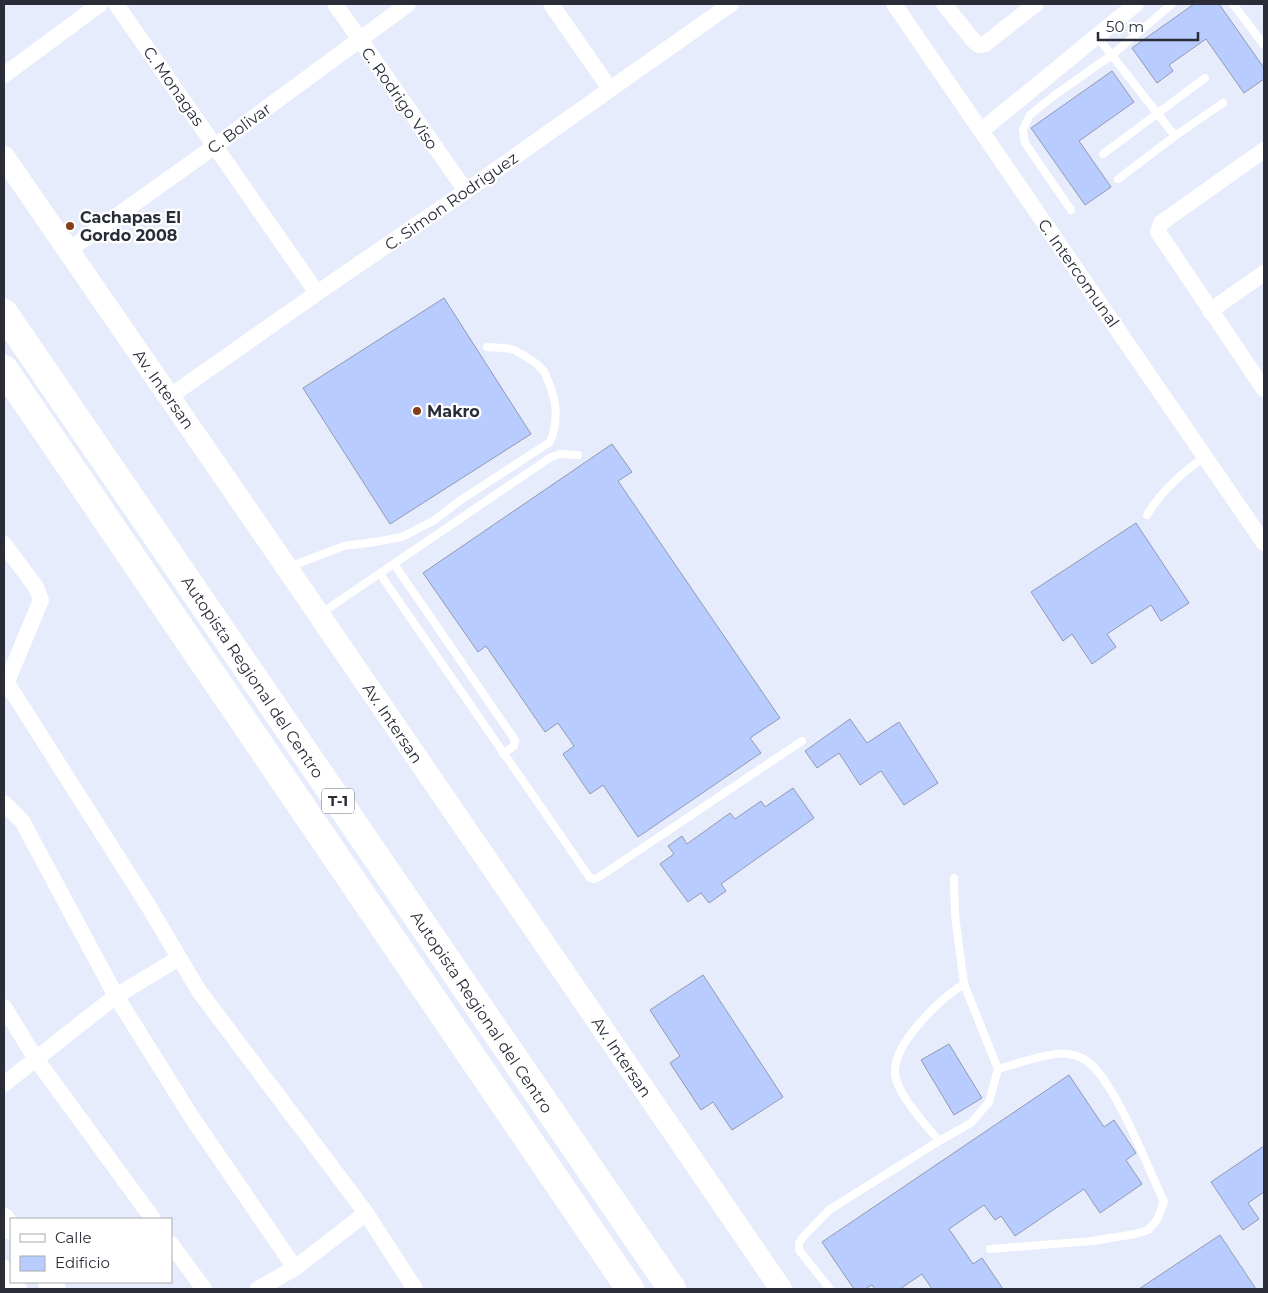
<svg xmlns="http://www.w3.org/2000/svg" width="1268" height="1293" font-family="Montserrat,sans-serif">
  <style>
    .building { fill: #b9ccff; stroke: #9099b1 }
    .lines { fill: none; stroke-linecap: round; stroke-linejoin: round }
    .lane { stroke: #fff; stroke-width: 8 }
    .street { stroke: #fff; stroke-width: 16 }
    .secondary { stroke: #fff; stroke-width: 22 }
    .highway { stroke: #fff; stroke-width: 28 }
    .poi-dot { fill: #853e1a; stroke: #fff; stroke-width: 2 }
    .labels { text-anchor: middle; stroke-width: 4.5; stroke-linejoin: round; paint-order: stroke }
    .shield { fill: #fff; stroke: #6a6c73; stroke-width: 1 }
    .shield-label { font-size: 15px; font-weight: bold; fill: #2a2d37 }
    .street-label { font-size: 16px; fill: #2a2d37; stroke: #fff }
    .poi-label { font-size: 16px; font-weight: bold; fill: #2a2d37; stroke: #fff; text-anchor: start }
  </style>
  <rect width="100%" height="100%" fill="#e6ecfc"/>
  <path class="building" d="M1194,4H1219L1264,68V79L1244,93L1206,39L1169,65L1173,71L1157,83L1132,48Z
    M1112,71L1134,102L1079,141L1111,187L1085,205L1031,128Z
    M444,298L531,434L390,524L303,388Z
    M612,444L632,472L618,481L780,718L750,738L761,753L638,837L603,785L590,794L563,754L574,746L558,723L545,732L486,646L478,652L423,573Z
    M1136,523L1189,603L1161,621L1151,605L1107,634L1116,647L1092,664L1072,634L1063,641L1031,592Z
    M850,719L867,743L899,722L938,783L904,805L881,771L860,785L839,753L817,768L805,751Z
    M793,788L814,818L721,884L726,891L709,903L701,893L688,902L660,864L674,854L668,846L682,836L687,844L730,813L735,819L761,801L765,807Z
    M703,975L783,1097L732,1130L713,1102L701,1110L670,1063L680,1056L650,1010Z
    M949,1044L982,1098L954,1115L921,1060Z
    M1069,1075L1104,1127L1114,1120L1136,1153L1126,1160L1142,1184L1100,1213L1084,1189L1015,1236L1001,1216L995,1220L984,1205L949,1229L973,1264L982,1258L1003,1289H932L922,1274L900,1289H875L872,1285L865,1289H854L822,1242Z
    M1264,1146V1192L1248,1203L1259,1219L1243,1230L1211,1182Z
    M1220,1235L1256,1289H1139Z"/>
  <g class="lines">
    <path class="lane" d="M1233,4L1264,45
      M1096,35L1175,136L1223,103
      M1103,154L1205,78
      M1118,179L1175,136
      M1071,210L1025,143L1023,129L1030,115L1055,95L1113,54L1172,4
      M1147,515C1161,491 1183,472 1206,456
      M394,564L515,740L514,746L503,754
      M289,567L344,546L375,542L402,537L433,521L461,500L550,442C559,421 557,401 548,381C547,377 545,373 543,370C536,362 524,355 514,350C506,347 495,348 487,347
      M380,574L590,878L594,879L599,877L802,741
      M320,614L551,457L560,454L578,455
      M939,1141C926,1125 896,1093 895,1073C893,1043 941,998 964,984
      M990,1249L1092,1241L1135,1234L1148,1230L1157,1220L1164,1202C1148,1168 1115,1081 1087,1061C1083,1058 1074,1055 1069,1054C1052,1051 1016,1064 998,1069
      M830,1289L799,1250V1243L803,1237L829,1210L939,1141L971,1123L989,1102L998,1069L964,984L955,915L954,878"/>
    <path class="street" d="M116,4L317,293
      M335,4L466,191
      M551,4L610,89
      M894,4L1264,543
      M944,4L973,40L979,45L985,44L1036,4
      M4,75L100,4
      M981,131L1136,4
      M1264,150L1161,223L1158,232L1264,389
      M69,250L215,146L408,4
      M1210,311L1264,273
      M169,397L317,293L466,191L731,4
      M4,544L36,587L41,600L4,689
      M7,683L146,902L199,991L366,1213L415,1289
      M4,803L22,821L116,996L191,1116L295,1268
      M4,1007L36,1059L153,1219
      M4,1084L116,996L179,958
      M171,1244L204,1289
      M258,1289L295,1268L366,1213"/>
    <path class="secondary" d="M4,157L287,568L781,1289
      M4,1219L11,1229
      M4,1271L16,1289
      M49,1282L55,1289"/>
    <path class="highway" d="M4,313L672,1289
      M4,369L630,1289"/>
  </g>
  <g class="poi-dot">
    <circle cx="70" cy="226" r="5"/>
    <circle cx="417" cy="411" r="5"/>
  </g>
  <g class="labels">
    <rect class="shield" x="322" y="788.5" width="32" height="25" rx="4"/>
    <g class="shield-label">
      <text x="338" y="806">T-1</text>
    </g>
    <g class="street-label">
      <text transform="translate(174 86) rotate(55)" y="6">C. Monagas</text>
      <text transform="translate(400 98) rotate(55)" y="6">C. Rodrigo Viso</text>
      <text transform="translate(239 128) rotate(-36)" y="6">C. Bolivar</text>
      <text transform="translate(451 201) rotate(-35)" y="6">C. Simon Rodriguez</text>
      <text transform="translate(1079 273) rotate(55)" y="6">C. Intercomunal</text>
      <text transform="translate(164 389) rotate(55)" y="6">Av. Intersan</text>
      <text transform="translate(253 677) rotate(56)" y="6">Autopista Regional del Centro</text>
      <text transform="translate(393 723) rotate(56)" y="6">Av. Intersan</text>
      <text transform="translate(482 1012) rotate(56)" y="6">Autopista Regional del Centro</text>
      <text transform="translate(622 1057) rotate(56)" y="6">Av. Intersan</text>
    </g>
    <g class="poi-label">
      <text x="80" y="223">Cachapas El<tspan x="80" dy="18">Gordo 2008</tspan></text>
      <text x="427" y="417">Makro</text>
    </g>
  </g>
  <rect width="1268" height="1293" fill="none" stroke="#2a2d37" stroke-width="10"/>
  <rect x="10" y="1218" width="162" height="65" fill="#ffffff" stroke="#aaabaf"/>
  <rect x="20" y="1234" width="25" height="8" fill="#ffffff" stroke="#aaabaf"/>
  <text x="55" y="1243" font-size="15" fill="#2a2d37">Calle</text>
  <rect x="20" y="1256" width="25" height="15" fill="#b9ccff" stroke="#aaabaf"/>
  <text x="55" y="1268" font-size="15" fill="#2a2d37">Edificio</text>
  <path d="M1098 32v8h100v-8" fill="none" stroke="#2a2d37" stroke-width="2.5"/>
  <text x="1106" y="32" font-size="15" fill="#2a2d37" stroke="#ffffff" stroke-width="4" paint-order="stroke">50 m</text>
</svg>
